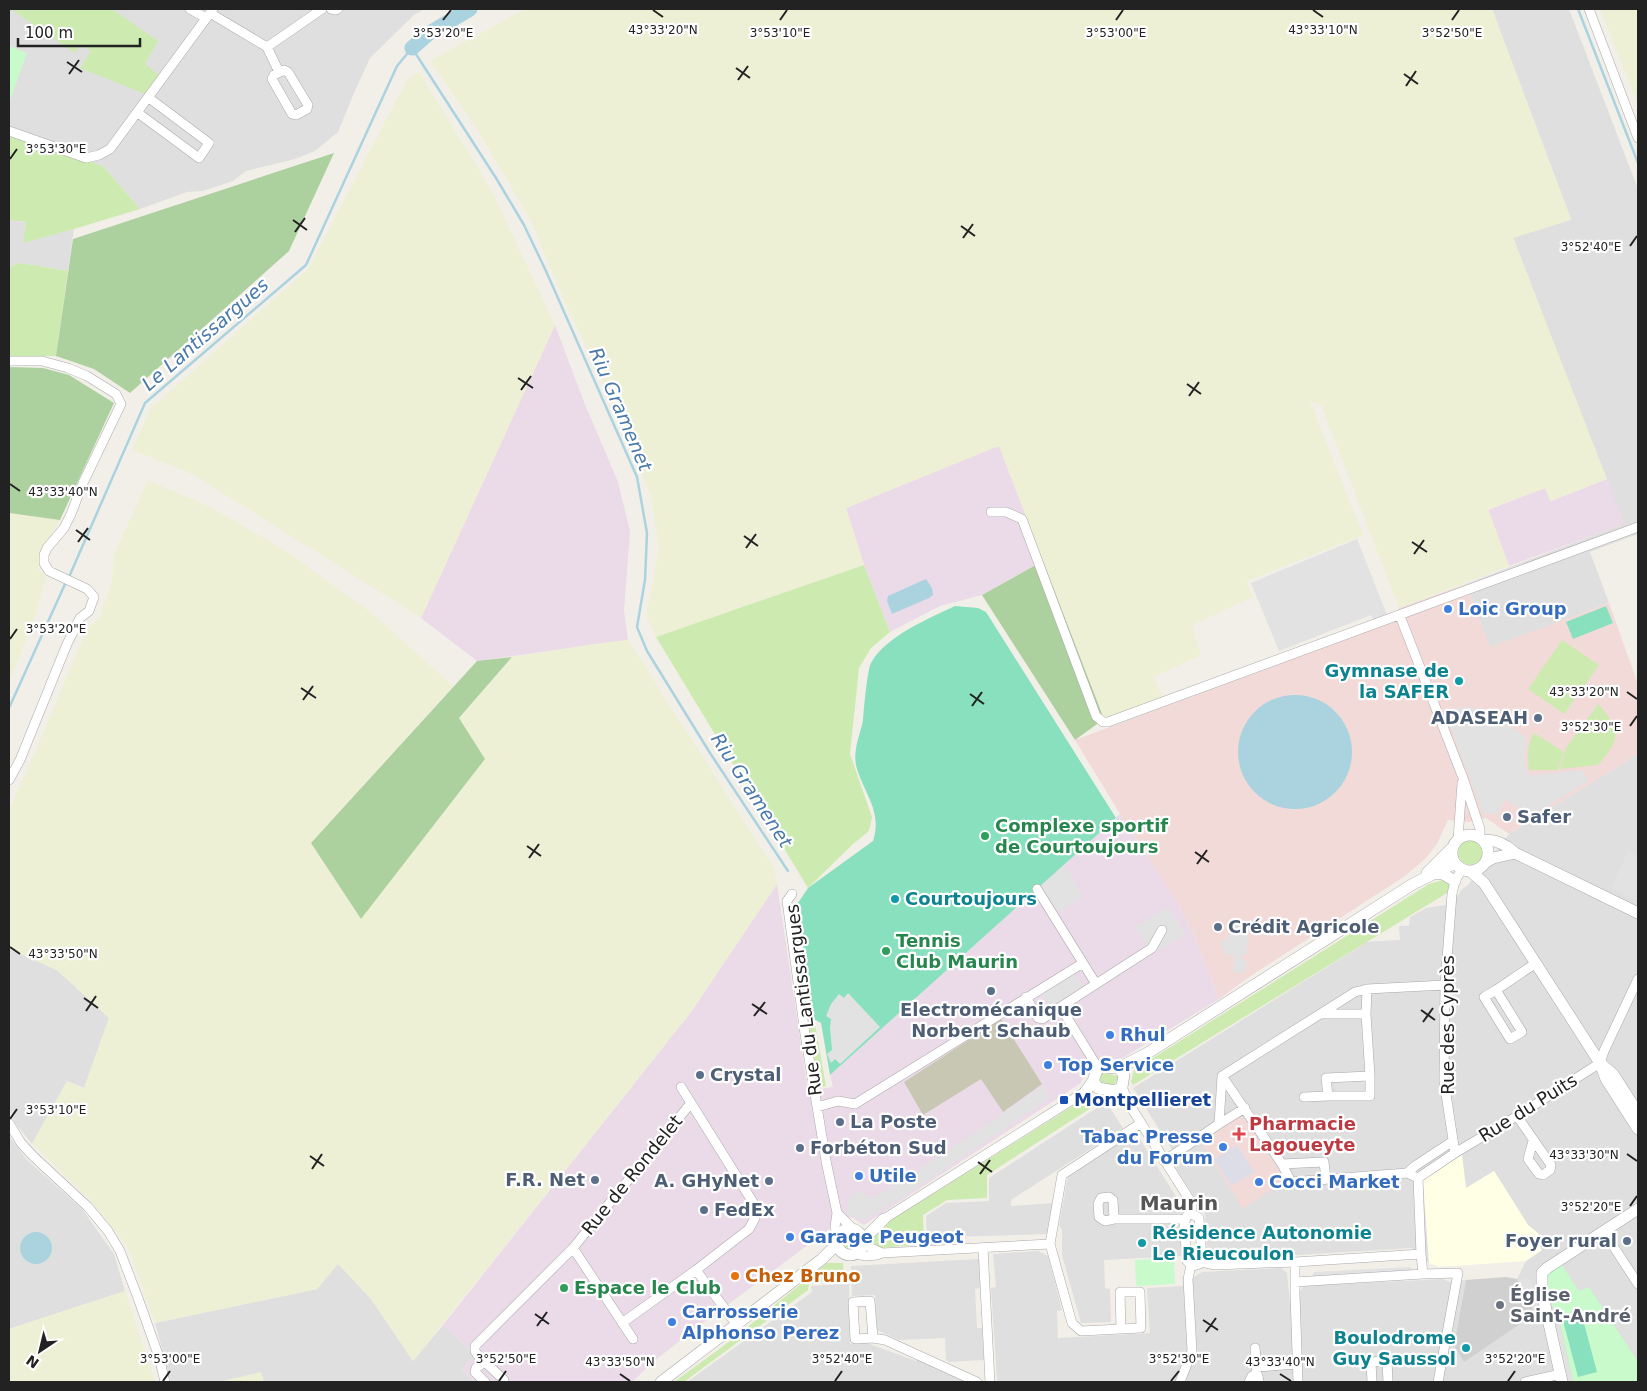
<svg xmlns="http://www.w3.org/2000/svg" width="1647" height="1391" font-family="'DejaVu Sans',sans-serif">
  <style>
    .residential { fill: #e0dfdf }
    .commercial { fill: #f2dad9 }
    .industrial { fill: #ebdbe8 }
    .education { fill: #ffffe5 }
    .religious { fill: #d0d0d0 }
    .construction { fill: #c7c7b4 }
    .farmland { fill: #eef0d5 }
    .grass { fill: #cdebb0 }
    .forest { fill: #add19e }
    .park { fill: #c8facc }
    .pitch { fill: #88e0be }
    .parking { fill: #e2e2e2 }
    .plaza { fill: #dddde8 }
    .water { fill: #aad3df }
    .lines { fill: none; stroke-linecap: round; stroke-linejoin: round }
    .stream { stroke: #aad3df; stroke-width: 2.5 }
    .river { stroke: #aad3df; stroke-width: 15 }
    .minor-casing { stroke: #a9a9a9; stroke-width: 10 }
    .tertiary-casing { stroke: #a9a9a9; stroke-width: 12 }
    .minor { stroke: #fff; stroke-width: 9 }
    .tertiary { stroke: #fff; stroke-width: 11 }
    .ticks { fill: none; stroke: #222; stroke-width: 2 }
    .shop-dot { fill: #3f7fe0; stroke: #fff; stroke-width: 2 }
    .culture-dot { fill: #0f9aa8; stroke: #fff; stroke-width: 2 }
    .service-dot { fill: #5c6f8a; stroke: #fff; stroke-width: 2 }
    .leisure-dot { fill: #2e9e5b; stroke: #fff; stroke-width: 2 }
    .transit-dot { fill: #1a4fb4; stroke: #fff; stroke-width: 2 }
    .health-dot { fill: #e0444e; stroke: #fff; stroke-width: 2 }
    .food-dot { fill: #e8710a; stroke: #fff; stroke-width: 2 }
    .worship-dot { fill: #6b7280; stroke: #fff; stroke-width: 2 }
    .labels { text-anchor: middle; stroke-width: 4.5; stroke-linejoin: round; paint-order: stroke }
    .shop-label { font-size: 18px; font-weight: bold; fill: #366cbe; stroke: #fff; text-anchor: start }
    .culture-label { font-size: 18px; font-weight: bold; fill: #0d838f; stroke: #fff; text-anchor: end }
    .service-label { font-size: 18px; font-weight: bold; fill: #4e5e75; stroke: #fff; text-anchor: start }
    .leisure-label { font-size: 18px; font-weight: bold; fill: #27864d; stroke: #fff; text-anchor: start }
    .street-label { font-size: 18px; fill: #222; stroke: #fff }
    .transit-label { font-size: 18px; font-weight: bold; fill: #164399; stroke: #fff; text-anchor: start }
    .health-label { font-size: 18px; font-weight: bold; fill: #be3a42; stroke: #fff; text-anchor: start }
    .food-label { font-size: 18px; font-weight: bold; fill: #c56008; stroke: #fff; text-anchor: start }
    .worship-label { font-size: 18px; font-weight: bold; fill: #5b616d; stroke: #fff; text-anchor: start }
    .water-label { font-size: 19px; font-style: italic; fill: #4a7aab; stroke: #fff }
    .quarter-label { font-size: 20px; font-weight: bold; fill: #555; stroke: #fff }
    .ticks-label { font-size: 12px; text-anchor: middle; fill: #222; stroke: #fff; stroke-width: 4.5; stroke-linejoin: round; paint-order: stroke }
  </style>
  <rect width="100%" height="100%" fill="#f2efe9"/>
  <path class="residential" d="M9,9H425L415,14L370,58L354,93L338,132L315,151L295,159L246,171L233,181L203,191L187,192L140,209L103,166L9,136Z
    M1492,9H1569L1638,189V534L1590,552L1609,603L1490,648L1466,584L1623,524L1513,237L1571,219Z
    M9,220L26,222L24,242L74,229L68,271L20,263L9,267Z
    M1638,754V1382H1000L997,1380L991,1288L996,1287L993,1254L1038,1251L1048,1256L1062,1310L1057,1311L1058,1338L1150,1333L1147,1288L1183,1286L1182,1277H1194L1202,1272L1281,1268L1287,1273L1290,1304L1304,1286L1443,1279L1450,1282L1466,1280L1454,1345L1535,1314L1517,1279L1526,1261L1542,1250L1535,1240L1539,1234L1528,1225L1494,1171L1466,1189L1462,1156L1423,1180L1429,1263L1412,1248L1215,1260L1207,1251L1205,1214L1174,1165L1176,1158L1171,1148L1133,1088L1364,944V942L1400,940L1399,926H1409L1410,917L1426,908L1446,905L1459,894L1461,890L1468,885L1509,834Z
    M9,949L57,970L109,1018L84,1088L67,1081L32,1144L16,1124L9,1109Z
    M1106,1102L1123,1128L1011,1200V1206L1053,1203L1047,1234L949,1237L948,1244L927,1245L926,1216L946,1203L989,1201V1178Z
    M1136,1133L1184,1209L1180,1227L1181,1256L1104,1260L1105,1288L1110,1289L1111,1322L1081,1323L1062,1255V1230L1059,1226L1067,1181L1069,1174Z
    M9,1136L26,1159L82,1209L114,1254L125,1291L9,1329Z
    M979,1259L980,1288L975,1289L977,1328H982L984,1360L949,1362L946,1360L945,1338L899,1340L877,1330L875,1295L852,1296L851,1266Z
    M338,1263L371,1299L413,1361L443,1325L475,1355L462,1369L474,1382H264L261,1373L218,1382H171L155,1323L317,1289Z
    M849,1283L850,1344L867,1343L916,1361L917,1359L970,1382H687L812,1292L811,1286Z"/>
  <path class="commercial" d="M1466,584L1490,647L1609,603L1638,684V754L1509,834L1486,818L1469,822L1448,820L1437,844L1425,859L1405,876L1249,977L1219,999L1192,930L1176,900L1120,814L1075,740L1393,622L1399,608Z
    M1239,1117L1246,1119L1285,1180L1243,1209L1201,1142Z"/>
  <path class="industrial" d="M555,325L584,402L618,482L630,531L624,610L628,640L477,661L421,618Z
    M999,445L1043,561L982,595L940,606L890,632L864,565L846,508Z
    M1607,479L1624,524L1509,566L1488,510L1545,488L1551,501Z
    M1120,814L1176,900L1192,930L1219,999L1121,1059L1102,1060L1086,1070L1081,1083L864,1225L851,1217L828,1230L695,1329L653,1362L632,1382H474L462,1369L475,1355L443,1325L691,1012L777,884L808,1091L833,1087L830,1075Z"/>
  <path class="education" d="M1462,1155L1466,1188L1494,1171L1528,1225L1539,1234L1536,1240L1542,1250L1526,1261L1439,1267L1429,1263L1423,1180Z"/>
  <path class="religious" d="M1506,1277L1517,1279L1535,1314L1464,1362L1454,1345L1466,1280Z"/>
  <path class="construction" d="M1001,1019L1042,1084L1003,1112L981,1079L923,1115L904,1082Z"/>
  <path class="farmland" d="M525,9H1492L1571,220L1513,238L1607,479L1550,501L1545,488L1488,509L1509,566L1399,608L1321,405L1310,401L1363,535L1247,581L1253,597L1192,625L1201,655L1154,677L1163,699L1104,719L999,446L846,508L864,565L656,637L646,616L659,549L651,497L620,420L560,291L531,221L477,129L430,61Z
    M1600,9H1638V105Z
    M419,72L492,191L555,325L421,618L194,475L132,450L150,409L308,269L407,80Z
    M148,480L208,506L280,547L373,614L453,686L311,843L361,918L484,759L459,719L512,657L594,644L628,640L774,868L777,884L691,1012L413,1361L371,1299L338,1264L317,1289L155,1323L128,1248L92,1202L32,1144L67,1081L84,1088L109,1018L57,970L9,949V810L30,764L87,629L99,618L112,580L114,555Z
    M9,513L60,520L42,550L39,570L47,576L31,628L9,682Z
    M125,1291L155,1382H9V1329Z
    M261,1372L264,1382H218Z"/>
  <path class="grass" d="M13,9H112L158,41L145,64L159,75L145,94L80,68L91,51L81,44L75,53L12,10Z
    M9,136L103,166L140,209L74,229L23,243L26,222L9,220Z
    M20,263L68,271L56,356H9V267Z
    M864,565L890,632L871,648L859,668L850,754L872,817L870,827L868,832L853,844L808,888L656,637Z
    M1562,640L1599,665L1564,714L1528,689Z
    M1598,704C1621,731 1622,737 1598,765L1560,769L1566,748Z
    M1534,733L1564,752L1558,770H1529C1527,757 1527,745 1534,733Z
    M1458 852a13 13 0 1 1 26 0a13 13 0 1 1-26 0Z
    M1443,880L1450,885L1447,893L1133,1085L1131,1082L1134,1070L1429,884Z
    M809,1022L815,1024L826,1086L816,1088L806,1025Z
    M1106,1073L1117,1076L1119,1079L1113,1085L1103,1084L1100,1080L1101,1074Z
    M1099,1095L1108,1097L987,1175V1198L947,1200L923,1215L924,1244L880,1248L874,1243V1236L885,1224L1087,1097Z
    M842 1242a8 8 0 1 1 16 0a8 8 0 1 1-16 0Z
    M827,1263H843L844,1278L809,1284L808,1290L684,1382H674L730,1341Z"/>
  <path class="forest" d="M334,153L289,251L130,393L94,369L56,356L73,239Z
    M9,367L43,368L69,375L114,403L60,520L9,513Z
    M1043,561L1104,719L1075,740L982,595Z
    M512,657L459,718L485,759L361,919L311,843L477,661Z"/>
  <path class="park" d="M9,46L27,53L9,103Z
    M1174,1258L1175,1284L1136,1286L1135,1260Z
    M1561,1264L1579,1291L1589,1287L1638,1362V1382H1573L1557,1308L1552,1307L1545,1276Z"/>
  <path class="pitch" d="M955,606L978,608L986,612L1116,818L830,1075L821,1023L812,1018L798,903L808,888L873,841C883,810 863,793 856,765C853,749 860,736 863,720C864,709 867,671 871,663C886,636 928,619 955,606Z
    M1606,606L1613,623L1573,639L1566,622Z
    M1581,1312L1597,1372L1578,1377L1562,1317Z"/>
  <path class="parking" d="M1357,539L1387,615L1374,621L1371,615L1279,651L1251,583Z
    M1471,707L1478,710L1479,707L1527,738L1524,761L1529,776L1541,774L1582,770L1589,781L1518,824L1515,820L1518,807L1504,800L1498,815L1483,813L1444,710Z
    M1628,851L1638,855V901L1611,888Z
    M1065,865L1083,896L1060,913L1040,887Z
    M1168,907L1185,934L1153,954L1135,927Z
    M1233,923L1243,928L1242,935H1248L1247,954H1241L1242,960H1247L1245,973L1233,972L1234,961L1232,954L1226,956L1221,946V939L1226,941Z
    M1074,973L1083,986L1050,1007L1041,993Z
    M848,993L880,1027L840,1064L835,1059L831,1063L827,1054L832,1050L830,1028L831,1019L826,1016L831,1004L839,994L844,998Z
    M1368,1079L1362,1086L1364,1088L1360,1093L1333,1094L1336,1090L1334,1085L1338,1080Z
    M1043,1086L1050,1098L904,1196L864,1220L854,1217L847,1213L848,1199L856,1192L864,1193L873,1199L877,1196L990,1123Z
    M1410,1267L1412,1269L1408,1273L1311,1278L1314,1272Z
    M1527,1278L1531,1280L1538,1304L1533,1307L1518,1280Z
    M1560,1325L1572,1382H1567L1555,1326Z"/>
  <path class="plaza" d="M1237,1145L1254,1172L1231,1186L1214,1159Z"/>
  <path class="water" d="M926,579L932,588L933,595L929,598L892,614L887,601L888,596Z
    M1238 752a57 57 0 1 1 114 0a57 57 0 1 1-114 0Z
    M20 1248a16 16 0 1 1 32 0a16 16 0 1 1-32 0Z"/>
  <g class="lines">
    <path class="stream" d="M1578,9L1638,163
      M69,577L145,403L306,265L397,66L412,48L496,178L524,225L546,271L637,477L647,533L645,580L637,627L647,651L710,753L788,871
      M9,708L66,582"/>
    <path class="river" d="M412,48L428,34L470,9"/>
    <g class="minor-casing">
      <path id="minor" d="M190,9L206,18
        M331,9L336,10L338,9
        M1589,9L1638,138
        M210,13L267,47
        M267,47L322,9
        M267,47L279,72
        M284,70L288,72L308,105L307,109L296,115L292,114L272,79L274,75Z
        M138,113L199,158L209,143L149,98
        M9,131L86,158L99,155L110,149L213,9
        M9,361H42L68,368L87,376L116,394L121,404L83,483L71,514L64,528L47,548L44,555V563L49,571L87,589L94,597L89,611L80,618L67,644L20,760L9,780
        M991,512H1006L1022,519L1096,716L1103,722H1108L1638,527
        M1400,616L1463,778L1480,829V837
        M1458,839L1462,783
        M792,894L787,901L805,1034L826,1161L837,1213L835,1227L838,1236
        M1096,984L1152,948L1162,930
        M1367,989L1366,1014L1370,1076
        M1496,990L1522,1032L1510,1039L1484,997Z
        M1496,990L1536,963
        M1026,997L1038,1018L1042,1019L1096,984L1037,889
        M1061,1008L1095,1063L1097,1070
        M1321,1014H1366
        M1222,1076L1282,1164L1291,1182L1407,1173L1418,1178
        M1370,1076V1096H1328L1326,1078Z
        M1122,1087L1129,1104L1189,1199L1192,1205V1214
        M1304,1097L1328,1096
        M817,1107L838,1101L855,1104L1083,963
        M1517,1116L1551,1165L1550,1170L1543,1175L1539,1174L1528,1159L1533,1141
        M9,1123L21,1143L33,1156L88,1207L108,1231L120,1251L138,1298L159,1357L165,1382
        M1219,1124L1245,1108
        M1455,1153L1444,1081L1445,985L1452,894L1455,881L1462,869
        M1164,1161L1219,1124L1222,1076L1355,992L1367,989L1445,985
        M1282,1164L1324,1162L1326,1179
        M1407,1173L1415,1166L1453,1141
        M1418,1178L1455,1153L1517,1116L1600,1063L1604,1051L1638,979
        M1418,1178L1421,1254
        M837,1213L854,1230
        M1192,1214L1199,1218L1202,1258L1200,1264L1193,1266L1187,1261L1184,1224L1187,1216Z
        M884,1219L1086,1091
        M1114,1219L1113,1200L1109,1197L1101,1198L1098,1204L1099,1217L1105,1221L1114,1219H1185
        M1604,1232L1638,1284
        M863,1244L882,1253
        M573,1248L633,1339
        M983,1248L990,1382
        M856,1254L866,1256L877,1255L882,1253L1050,1244
        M1201,1262L1215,1265L1295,1262L1421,1254L1423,1274L1295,1282
        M1295,1262V1294L1298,1382
        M696,1270L737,1325
        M1423,1274L1458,1273L1438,1382
        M1120,1292H1140L1141,1328L1121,1329Z
        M622,1323L696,1270L749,1229L755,1218L754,1204L681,1087
        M1121,1329L1081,1331L1072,1323L1050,1244L1062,1175L1141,1123
        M873,1338L870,1301L853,1302L855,1339L873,1338L885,1340L977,1382
        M1255,1348L1257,1367L1256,1374L1258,1376L1259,1382
        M483,1363L475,1351V1346L573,1248L691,1103
        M1257,1367L1297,1364
        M485,1382L475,1372L476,1368L483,1363H486L504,1380V1382
        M1180,1382L1192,1351L1188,1279L1191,1265
        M1249,1382L1252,1376L1256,1374
        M1372,1382L1371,1362L1387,1361L1388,1382
        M1525,1382L1561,1374"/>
    </g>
    <g class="tertiary-casing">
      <path id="tertiary" d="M1452 853a18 18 0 1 1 36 0a18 18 0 1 1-36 0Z
        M1484,841C1495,838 1507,846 1515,853L1638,913
        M1486,862L1493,858L1515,853
        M1470,871L1484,883L1600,1063L1606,1079L1638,1129
        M1427,873L1452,848
        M1434,873L1443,874L1455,881
        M1601,1064L1613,1074L1638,1113
        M1118,1068L1146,1054L1413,884L1451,865H1456
        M1086,1091L1093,1081L1097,1070L1102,1067L1118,1068L1124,1074L1122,1087L1115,1091L1098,1088L1093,1081
        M837 1242a13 13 0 1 1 26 0a13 13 0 1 1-26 0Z
        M863,1240L884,1219
        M661,1382L822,1259L837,1244
        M1562,1382L1542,1292V1273L1547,1268L1638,1209"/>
    </g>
    <use href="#minor" class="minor"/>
    <use href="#tertiary" class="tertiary"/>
  </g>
  <path class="ticks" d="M653,10L663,17M1313,10L1323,17M443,20L451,10M780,20L787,10M1116,20L1123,10M1452,20L1459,10M67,62L82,72M736,68L750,78M69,74L79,60M1404,74L1418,84M738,80L748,66M1406,86L1416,71M10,159L17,149M293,220L307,230M961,226L975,236M295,232L305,218M963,238L973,224M1630,246L1637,236M518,378L533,388M1187,384L1201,394M521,390L531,376M1189,396L1199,382M10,484L20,491M76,530L90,540M744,536L758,546M78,542L88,528M1412,542L1427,552M746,548L756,534M1414,554L1424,540M10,639L17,629M301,688L316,698M1627,692L1637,699M970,694L984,704M303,700L313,686M972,706L982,692M1630,726L1637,716M527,846L541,856M1195,852L1209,862M529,858L539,844M1197,864L1207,850M10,947L20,954M84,998L98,1008M752,1004L767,1014M1421,1010L1435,1020M86,1011L96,996M754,1016L765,1002M1423,1022L1433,1008M10,1119L17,1109M1627,1154L1637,1161M310,1156L324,1166M978,1162L992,1172M312,1169L322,1154M980,1174L990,1160M1630,1206L1637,1196M535,1314L549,1324M1203,1320L1218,1330M537,1326L547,1312M1206,1332L1216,1318M620,1374L630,1381M1280,1374L1291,1381M163,1381L170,1371M499,1381L506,1371M835,1381L842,1371M1171,1381L1179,1371M1508,1381L1515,1371"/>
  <g class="shop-dot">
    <circle cx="1448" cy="609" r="5"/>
    <circle cx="1110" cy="1035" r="5"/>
    <circle cx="1048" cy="1065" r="5"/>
    <circle cx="1223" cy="1147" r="5"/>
    <circle cx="859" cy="1176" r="5"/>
    <circle cx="1259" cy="1182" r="5"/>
    <circle cx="790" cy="1237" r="5"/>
    <circle cx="672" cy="1322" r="5"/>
  </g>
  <g class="culture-dot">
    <circle cx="1459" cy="681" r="5"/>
    <circle cx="895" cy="899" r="5"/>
    <circle cx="1142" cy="1243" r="5"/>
    <circle cx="1466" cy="1348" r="5"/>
  </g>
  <g class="service-dot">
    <circle cx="1538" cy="718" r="5"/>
    <circle cx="1507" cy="817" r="5"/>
    <circle cx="1218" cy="927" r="5"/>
    <circle cx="991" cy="991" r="5"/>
    <circle cx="700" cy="1075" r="5"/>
    <circle cx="840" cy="1122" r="5"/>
    <circle cx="800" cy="1148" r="5"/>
    <circle cx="595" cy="1180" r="5"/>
    <circle cx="769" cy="1181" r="5"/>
    <circle cx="704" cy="1210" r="5"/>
    <circle cx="1627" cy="1241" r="5"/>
  </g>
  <g class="leisure-dot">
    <circle cx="985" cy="836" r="5"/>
    <circle cx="886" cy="951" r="5"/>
    <circle cx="564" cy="1288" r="5"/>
  </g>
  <rect class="transit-dot" x="1059" y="1095" width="10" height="10" rx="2.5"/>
  <path class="health-dot" d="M1236.5 1126.5h5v5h5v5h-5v5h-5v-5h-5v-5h5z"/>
  <circle class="food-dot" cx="735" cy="1276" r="5"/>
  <circle class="worship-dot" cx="1500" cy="1305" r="5"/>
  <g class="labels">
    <g class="shop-label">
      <text x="1458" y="615">Loic Group</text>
      <text x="1120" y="1041">Rhul</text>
      <text x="1058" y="1071">Top Service</text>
      <text x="1213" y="1143" text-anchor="end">Tabac Presse<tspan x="1213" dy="21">du Forum</tspan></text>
      <text x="869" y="1182">Utile</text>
      <text x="1269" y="1188">Cocci Market</text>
      <text x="800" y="1243">Garage Peugeot</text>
      <text x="682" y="1318">Carrosserie<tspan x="682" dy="21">Alphonso Perez</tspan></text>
    </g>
    <g class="culture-label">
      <text x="1449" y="677">Gymnase de<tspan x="1449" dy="21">la SAFER</tspan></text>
      <text x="905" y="905" text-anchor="start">Courtoujours</text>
      <text x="1152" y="1239" text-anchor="start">Résidence Autonomie<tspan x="1152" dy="21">Le Rieucoulon</tspan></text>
      <text x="1456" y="1344">Boulodrome<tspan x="1456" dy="21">Guy Saussol</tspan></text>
    </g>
    <g class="service-label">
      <text x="1528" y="724" text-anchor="end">ADASEAH</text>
      <text x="1517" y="823">Safer</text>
      <text x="1228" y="933">Crédit Agricole</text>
      <text x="991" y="1016" text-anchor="middle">Electromécanique<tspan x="991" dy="21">Norbert Schaub</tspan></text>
      <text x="710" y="1081">Crystal</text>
      <text x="850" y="1128">La Poste</text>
      <text x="810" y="1154">Forbéton Sud</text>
      <text x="585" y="1186" text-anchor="end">F.R. Net</text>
      <text x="759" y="1187" text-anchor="end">A. GHyNet</text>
      <text x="714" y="1216">FedEx</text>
      <text x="1617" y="1247" text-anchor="end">Foyer rural</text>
    </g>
    <g class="leisure-label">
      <text x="995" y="832">Complexe sportif<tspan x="995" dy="21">de Courtoujours</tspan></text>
      <text x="896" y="947">Tennis<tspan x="896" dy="21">Club Maurin</tspan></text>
      <text x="574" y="1294">Espace le Club</text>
    </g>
    <g class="street-label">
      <text transform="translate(804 1000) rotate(-97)" y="6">Rue du Lantissargues</text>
      <text transform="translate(1448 1025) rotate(-90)" y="6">Rue des Cyprès</text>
      <text transform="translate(1528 1108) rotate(-32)" y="6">Rue du Puits</text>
      <text transform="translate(632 1175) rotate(-51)" y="6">Rue de Rondelet</text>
    </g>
    <g class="transit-label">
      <text x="1074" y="1106">Montpellieret</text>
    </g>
    <g class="health-label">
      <text x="1249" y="1130">Pharmacie<tspan x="1249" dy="21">Lagoueyte</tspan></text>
    </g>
    <g class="food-label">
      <text x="745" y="1282">Chez Bruno</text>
    </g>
    <g class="worship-label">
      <text x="1510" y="1301">Église<tspan x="1510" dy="21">Saint-André</tspan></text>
    </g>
    <g class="water-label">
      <text transform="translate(205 334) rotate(-41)" y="7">Le Lantissargues</text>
      <text transform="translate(621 409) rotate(67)" y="7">Riu Gramenet</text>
      <text transform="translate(752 790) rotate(57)" y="7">Riu Gramenet</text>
    </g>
    <g class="quarter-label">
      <text x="1179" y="1210">Maurin</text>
    </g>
  </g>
  <g class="ticks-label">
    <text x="663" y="34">43°33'20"N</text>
    <text x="1323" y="34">43°33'10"N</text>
    <text x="443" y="37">3°53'20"E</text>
    <text x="780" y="37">3°53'10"E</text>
    <text x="1116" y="37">3°53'00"E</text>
    <text x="1452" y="37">3°52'50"E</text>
    <text x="56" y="153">3°53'30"E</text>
    <text x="1591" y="251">3°52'40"E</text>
    <text x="63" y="496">43°33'40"N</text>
    <text x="56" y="633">3°53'20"E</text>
    <text x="1584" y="696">43°33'20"N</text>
    <text x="1591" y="731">3°52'30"E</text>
    <text x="63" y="958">43°33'50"N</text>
    <text x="56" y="1114">3°53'10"E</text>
    <text x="1584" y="1159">43°33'30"N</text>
    <text x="1591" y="1211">3°52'20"E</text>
    <text x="170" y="1363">3°53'00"E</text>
    <text x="506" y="1363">3°52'50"E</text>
    <text x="842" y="1363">3°52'40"E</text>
    <text x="1179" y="1363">3°52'30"E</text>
    <text x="1515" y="1363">3°52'20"E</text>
    <text x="620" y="1366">43°33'50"N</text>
    <text x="1280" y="1366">43°33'40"N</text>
  </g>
  <rect width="1647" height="1391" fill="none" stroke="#222222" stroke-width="20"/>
  <g transform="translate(40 1351) rotate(215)" stroke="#ffffff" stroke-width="4" paint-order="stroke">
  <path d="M0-4L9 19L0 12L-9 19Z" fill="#222222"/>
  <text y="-8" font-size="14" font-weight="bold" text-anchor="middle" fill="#222222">N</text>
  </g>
  <path d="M18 38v8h122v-8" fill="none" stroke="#222222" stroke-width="2.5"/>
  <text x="25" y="38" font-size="15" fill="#222222" stroke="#ffffff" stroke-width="4" paint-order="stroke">100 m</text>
</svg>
